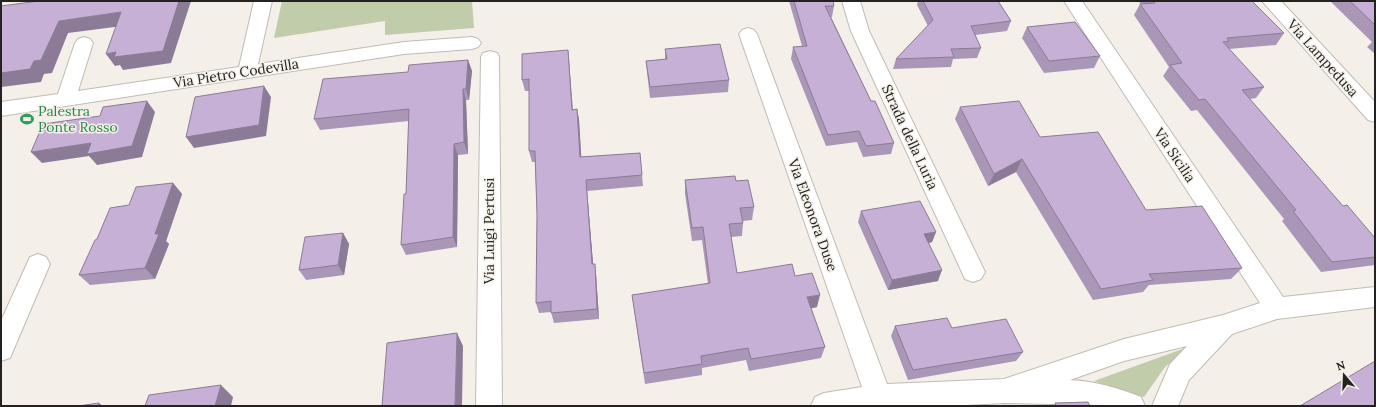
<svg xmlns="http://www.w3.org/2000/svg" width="1376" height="407" font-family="Lora,serif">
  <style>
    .green { fill: #c1ccaa }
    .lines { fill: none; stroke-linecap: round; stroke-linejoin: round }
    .minor-casing { stroke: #c0bbb5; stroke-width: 2 }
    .minor { fill: #fff; fill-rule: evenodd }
    .wall { fill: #aa97b8 }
    .shaded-wall { fill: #8b7b96 }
    .building { fill: #c6b0d6; stroke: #8b7b96 }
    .labels { text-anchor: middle; stroke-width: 3; stroke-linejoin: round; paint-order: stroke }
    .street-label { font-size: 14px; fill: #242220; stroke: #f4f0e9 }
    .leisure-label { font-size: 14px; fill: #27864d; stroke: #f4f0e9; text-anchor: start }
  </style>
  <rect width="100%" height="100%" fill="#f4f0e9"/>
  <path class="green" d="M282,1H472L474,28L385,35V21L274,38Z
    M1188,347L1165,367L1144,397L1094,381Z"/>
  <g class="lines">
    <g class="minor-casing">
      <path id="minor" d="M254,1H272L258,64L404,42L472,37L478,39L481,43L478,47L472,49L404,54L1,116V102L58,94L75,43L78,39L84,37L90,39L93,43L78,91L239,67Z
        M842,1H860L869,31L985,272L981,279L973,282L965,279L851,31Z
        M1064,1H1082L1283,297L1375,287V307L1277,319L1232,334L1189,380L1178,406H1152L1170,364L1187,346L1124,361L1070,380C1094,381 1119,388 1141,397L1145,406L1004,403L948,406H811L815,397L824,393L862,387L739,34L742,30L748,28L754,30L757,34L887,384L1004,379L1124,339L1223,315L1260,303Z
        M1262,1H1281L1375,102V122L1368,120Z
        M490,51L497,53L499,57L502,406H476L481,57L483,53Z
        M38,254L46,257L50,264L10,358L1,361V321L30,257Z"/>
    </g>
    <use href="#minor" class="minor"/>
  </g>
  <path class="wall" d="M789,1H833L834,6L832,17H831L871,101L894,143L891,154L863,157L857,142L826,146L791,59L793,47L802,46Z
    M918,1H998L1011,21L1007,31L975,35L981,48L977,58L953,59L951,67L893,69L896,59L928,26L917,5Z
    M1138,1H1252L1284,33L1276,45L1229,49L1264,87L1256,98L1250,99L1343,206L1375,238V265L1321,272L1282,221L1284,219L1197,110L1191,111L1163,76L1169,67L1134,15L1140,4H1141Z
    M1330,1H1375V54L1367,47L1372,42Z
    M1027,27L1100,56L1094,68L1044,73L1022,38Z
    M665,49L729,80L728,92L650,98L647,72L646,61L665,59Z
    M568,50L569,61L573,110L577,109L579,120L581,157L640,153L643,186L587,191L593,264L596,274L599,319L554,323L551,312L539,313L536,303L537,215L535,162H532L529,151V91H525L522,80Z
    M468,60L472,71L469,100H466L468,154L458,155L457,247L406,255L401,245L406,194L409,121L320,130L314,119Z
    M960,107L1040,137L1146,210L1242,268L1231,279L1149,285L1143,292L1093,300L1016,172L988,186L955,119Z
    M685,180L736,181L754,207L752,220L742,221L743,223L742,236L731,237L737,273L795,276L817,307L811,308L825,347L821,358L749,371L746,360L702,368V375L645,384L632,295L708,284L702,240L692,241L685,194Z
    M173,183L182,194L166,241L169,244L155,279L90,285L79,275L97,239L129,205Z
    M861,211L936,232L932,242L929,243L938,281L888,290L858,222Z
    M343,233L349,244L344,275L306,280L299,270Z
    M895,326L952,328L1023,352L1016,361L908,380L891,336Z"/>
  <path class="shaded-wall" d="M179,1H191L171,63L123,70L120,65L115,66L106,54Z
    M121,12L130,25L68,33L52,73L44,74L41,82L1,87V73L34,61L59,21Z
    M568,50L569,61L573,121L572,110Z
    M468,60L472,71L469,100L466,89Z
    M264,86L271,97L266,136L194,148L186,137Z
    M463,89L466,100L468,154L464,142Z
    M147,101L155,112L142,157L97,165L89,156L42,163L31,152L91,143Z
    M577,109L579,120L582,168L580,157Z
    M454,144L458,155L457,247L453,237Z
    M1022,159L1016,172L988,186L994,174Z
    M586,180L587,191L594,274L592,264Z
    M173,183L182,194L166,241L169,244L155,279L145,268L155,234Z
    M936,232L932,242L920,245L924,234Z
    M343,233L349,244L344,275L338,265Z
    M595,264L596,274L599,319L597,309Z
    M942,270L938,281L888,290L892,280Z
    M820,295L817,307L805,310L807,297Z
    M457,333L463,346L462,406H455Z
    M221,385L233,397L231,406H215Z
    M99,403L103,406H98Z"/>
  <path class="building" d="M39,1H179L163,51L114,57L116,52L106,54L121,12L59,21L41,60L34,61L30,69L1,73V6Z
    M794,1H833L834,6H825L871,101H875L894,143L866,146L859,131L828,135L793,47L807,46Z
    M923,1H998L1011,21L971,26L981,48L951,49L954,57L896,59L933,20Z
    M1153,1H1252L1284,33L1227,38L1229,41L1223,42L1264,87L1242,90L1343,206L1347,205L1375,238V257L1332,262L1293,211L1296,210L1205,99L1199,100L1170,65L1182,63L1140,4L1155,3Z
    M1350,1H1375V25Z
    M1075,22L1100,56L1049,61L1027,27Z
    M720,44L729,80L650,87L646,61L667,59L665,49Z
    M568,50L572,110L577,109L580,157L640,153L642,175L586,180L592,264H595L597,309L551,313V301L536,303L537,215L535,151H529V79L522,80V54Z
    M468,60L466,89H463L464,142L454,144L453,237L401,245L404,194H406L409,109L314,119L323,79L408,72L409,65Z
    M264,86L259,125L186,137L195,97Z
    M147,101L132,146L87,154L91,143L31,152L43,124L100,116L103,107Z
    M1019,101L1040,137L1098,132L1146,210L1202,206L1242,268L1149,274L1153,280L1101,289L1022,159L994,174L960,107Z
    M735,176L736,181L748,180L754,207L740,208L743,223L729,224L737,273L792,264L795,276L812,273L820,295L807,297L825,347L751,359L748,348L701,356L702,364L644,373L632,295L710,283L703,227L692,228L685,180Z
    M173,183L155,234H159L145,268L79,275L95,240L97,239L110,208L129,205L136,187Z
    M920,201L936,232L924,234L942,270L892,280L861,211Z
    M343,233L338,265L299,270L305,237Z
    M947,318L952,328L1006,319L1023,352L913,370L895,326Z
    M457,333L455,406H382L387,343Z
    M1375,361V406H1300Z
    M221,385L215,406H145L149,395Z
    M1088,402L1090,406H1042L1056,405L1055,403Z
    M99,403L98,406H78Z"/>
  <defs>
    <g id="stadium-bare" transform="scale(1.08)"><path d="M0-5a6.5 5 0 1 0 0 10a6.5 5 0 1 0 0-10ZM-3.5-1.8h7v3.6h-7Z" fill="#2e9e5b" stroke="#f4f0e9" stroke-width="2.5" paint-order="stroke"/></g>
  </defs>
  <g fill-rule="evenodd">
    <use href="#stadium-bare" x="27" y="119"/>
  </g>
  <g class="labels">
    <g class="street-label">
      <text transform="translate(1323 58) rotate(48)" y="5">Via Lampedusa</text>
      <text transform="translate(236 73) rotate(-9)" y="5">Via Pietro Codevilla</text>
      <text transform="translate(910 137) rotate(65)" y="5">Strada della Luria</text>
      <text transform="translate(1175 155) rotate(56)" y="5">Via Sicilia</text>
      <text transform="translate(813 215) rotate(70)" y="5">Via Eleonora Duse</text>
      <text transform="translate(489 231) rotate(-90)" y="5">Via Luigi Pertusi</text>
    </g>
    <g class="leisure-label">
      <text x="38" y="116">Palestra<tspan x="38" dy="16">Ponte Rosso</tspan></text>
    </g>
  </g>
  <rect width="1376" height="407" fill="none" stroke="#242220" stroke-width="4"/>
  <g transform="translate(1344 375) rotate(341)" stroke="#f4f0e9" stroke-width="3" paint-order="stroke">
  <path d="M0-3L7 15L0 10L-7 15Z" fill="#242220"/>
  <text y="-6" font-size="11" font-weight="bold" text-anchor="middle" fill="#242220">N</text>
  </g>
</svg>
